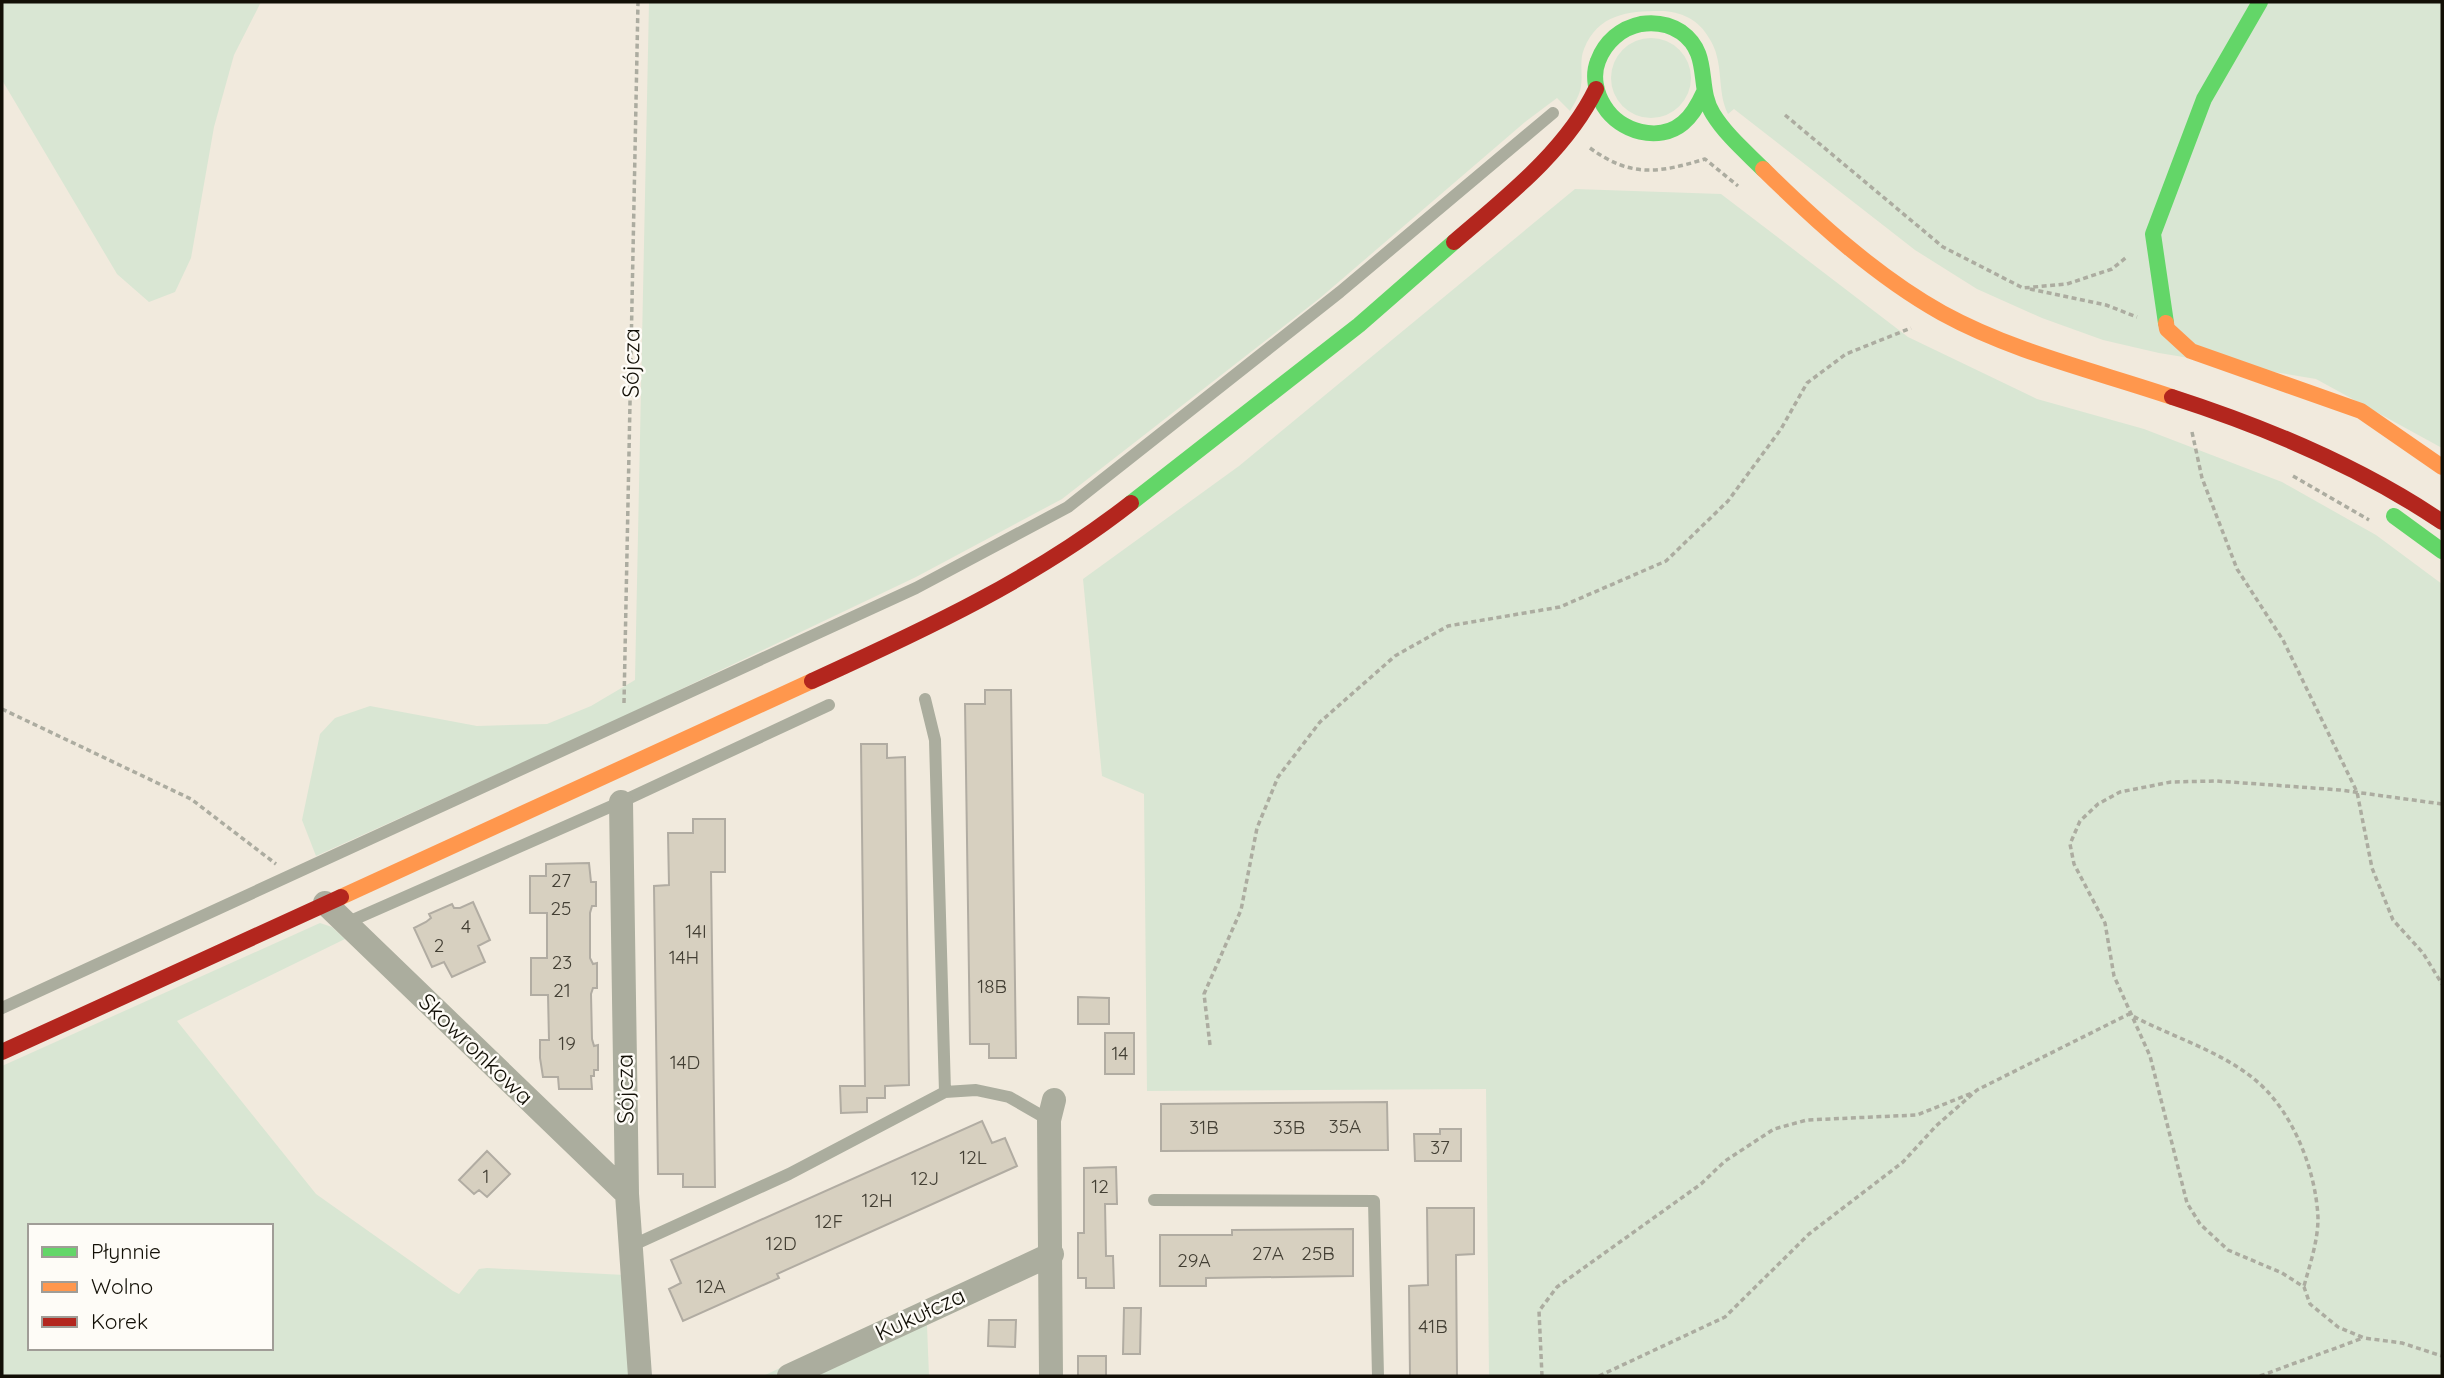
<svg xmlns="http://www.w3.org/2000/svg" width="2444" height="1378" font-family="Quicksand,sans-serif">
  <style>
    .green { fill: #d9e6d3; fill-rule: evenodd }
    .building { fill: #d7d0c0; stroke: #b1aca2; stroke-width: 2 }
    .lines { fill: none; stroke-linecap: round; stroke-linejoin: round }
    .path { stroke: #acaca0; stroke-width: 3.5; stroke-dasharray: 5 3.5; stroke-linecap: butt }
    .lane { stroke: #abad9e; stroke-width: 12 }
    .street { stroke: #abad9e; stroke-width: 24 }
    .fast { stroke: #63d668; stroke-width: 16 }
    .slow { stroke: #ff974d; stroke-width: 16 }
    .jam { stroke: #b3261e; stroke-width: 16 }
    .labels { text-anchor: middle; stroke-width: 5; stroke-linejoin: round; paint-order: stroke }
    .number-label { font-size: 19px; fill: #433f34 }
    .street-label { font-size: 23px; fill: #120f06; stroke: #fefcf7 }
  </style>
  <rect width="100%" height="100%" fill="#f1eadd"/>
  <path class="green" d="M2,2H261L234,55L214,127L191,258L175,292L149,302L117,274L2,80Z
    M649,2H2442V448L2316,379L2159,353L2103,340L2042,318L1977,289L1915,250L1734,109L1728,114C1716,90 1725,62 1709,38C1699,20 1681,11 1660,11C1628,11 1598,14 1584,49C1579,61 1583,74 1581,86C1580,95 1574,104 1570,111L1557,98L1525,122L1320,298L1062,499L916,577L606,725L316,856L302,820L320,734L335,718L370,706L477,726L547,724L591,706L635,680Z
    M1611 78a40 40 0 1 1 80 0a40 40 0 1 1-80 0Z
    M1575,189L1721,194L1908,337L2037,399L2144,429L2282,482L2376,535L2442,584V1376H1489L1486,1089L1147,1091L1144,794L1102,776L1083,579L1239,466Z
    M320,923L332,927L345,939L177,1021L316,1194L453,1291L459,1294L479,1269L487,1268L625,1275L630,1376H2V1066ZM30,1226H271V1348H30Z
    M926,1300L929,1376H763Z"/>
  <path class="building" d="M985,690H1011L1016,1058H989V1044H970L965,704H985Z
    M861,744H887V758L905,757L909,1085L885,1086V1098H867V1112L841,1113L840,1086H865Z
    M693,819H725V872H711L715,1187H683V1174H658L654,886L669,885L668,833H693Z
    M589,863L591,882H596V906H592L590,913V958L593,964L597,963V988H593L591,994L592,1039L594,1046L598,1045V1070H594V1076H591L592,1089H559L558,1077H543L540,1058V1040H549L548,995H531V958H547V913H530V876H546V864Z
    M473,902L490,940L478,946L485,962L452,977L444,962L432,967L414,928L426,922L431,918L429,914L452,904L454,908H460Z
    M1078,997L1109,998V1024H1078Z
    M1105,1033H1134V1074H1105Z
    M1387,1102L1388,1150L1161,1151V1104Z
    M982,1121L992,1143L1005,1138L1017,1166L777,1274L779,1278L683,1321L669,1289L681,1283L671,1260Z
    M1440,1129H1461V1161H1415L1414,1134H1440Z
    M487,1151L510,1174L487,1197L479,1190L474,1194L459,1180Z
    M1116,1167L1117,1204H1105L1106,1256H1113L1114,1288H1086V1278H1078V1233H1084V1168Z
    M1427,1208H1474V1254L1456,1255L1457,1376H1410L1409,1286L1428,1285Z
    M1353,1229V1276L1206,1278V1286H1160V1235H1232V1230Z
    M1124,1308H1141L1140,1354H1123Z
    M989,1320H1016L1015,1347L988,1346Z
    M1078,1356H1106V1376H1078Z"/>
  <g class="lines">
    <path class="path" d="M1785,115L1943,247L2023,288L2067,284L2112,269L2128,256
      M1590,148C1631,178 1659,173 1705,159L1738,186
      M2030,289L2106,305L2137,317
      M2192,432L2202,478L2237,569L2283,640L2357,792L2372,868L2393,920L2423,953L2442,984
      M2293,476L2369,520
      M624,703L638,2
      M2,709L191,799L276,864
      M2442,804L2340,790L2217,781L2171,782L2120,792L2098,804L2080,821L2070,844L2074,864L2105,923L2114,976L2150,1056L2187,1203L2200,1224L2228,1250L2282,1273L2304,1287L2310,1304L2338,1327L2364,1338L2402,1343L2442,1356
      M1210,1045L1204,994L1241,910L1257,828L1278,777L1320,722L1395,656L1448,626L1560,607L1666,561L1728,501L1781,429L1807,383L1846,354L1911,328
      M1542,1376L1539,1311L1557,1287L1701,1184L1725,1161L1774,1129L1807,1120L1917,1115L1972,1093
      M1599,1376L1725,1317L1809,1234L1903,1162L1936,1126L1977,1090L2129,1014C2169,1036 2219,1050 2254,1079C2292,1109 2316,1170 2318,1218C2318,1241 2310,1264 2304,1286
      M2260,1376L2363,1338"/>
    <path class="lane" d="M925,699L935,740L945,1092
      M346,923L621,802L829,705
      M2,1008L916,588L1068,507L1340,292L1553,113
      M1154,1200L1374,1201L1378,1376
      M631,1246L789,1174L945,1092L976,1090L1009,1097L1049,1120"/>
    <path class="street" d="M621,802L627,1194L640,1376
      M325,903L627,1194
      M789,1376L1052,1254
      M1051,1376L1049,1120L1054,1100"/>
    <path class="fast" d="M1704,92C1699,103 1693,115 1683,123C1659,143 1620,132 1604,106C1596,93 1592,76 1598,61C1605,42 1621,28 1641,24C1655,22 1669,24 1681,32C1712,54 1696,87 1713,114C1726,135 1746,152 1763,169
      M2166,323L2153,234L2204,99L2260,2
      M1131,503L1359,325L1454,242
      M2394,516L2442,551"/>
    <path class="slow" d="M1763,169C1817,222 1876,276 1942,313C2013,352 2095,371 2172,397
      M2166,323L2167,329L2191,351L2361,411L2442,467
      M341,897L812,681"/>
    <path class="jam" d="M1454,242C1505,198 1566,151 1596,89
      M2172,397C2265,427 2361,467 2442,522
      M812,681C924,630 1034,579 1131,503
      M2,1052L341,897"/>
  </g>
  <g class="labels">
    <g class="number-label">
      <text x="561" y="887">27</text>
      <text x="561" y="915">25</text>
      <text x="466" y="933">4</text>
      <text x="696" y="938">14I</text>
      <text x="439" y="952">2</text>
      <text x="684" y="964">14H</text>
      <text x="562" y="969">23</text>
      <text x="992" y="993">18B</text>
      <text x="562" y="997">21</text>
      <text x="567" y="1050">19</text>
      <text x="1120" y="1060">14</text>
      <text x="685" y="1069">14D</text>
      <text x="1345" y="1133">35A</text>
      <text x="1204" y="1134">31B</text>
      <text x="1289" y="1134">33B</text>
      <text x="1440" y="1154">37</text>
      <text x="973" y="1164">12L</text>
      <text x="486" y="1183">1</text>
      <text x="925" y="1185">12J</text>
      <text x="1100" y="1193">12</text>
      <text x="877" y="1207">12H</text>
      <text x="829" y="1228">12F</text>
      <text x="781" y="1250">12D</text>
      <text x="1268" y="1260">27A</text>
      <text x="1318" y="1260">25B</text>
      <text x="1194" y="1267">29A</text>
      <text x="711" y="1293">12A</text>
      <text x="1433" y="1333">41B</text>
    </g>
    <g class="street-label">
      <text transform="translate(631 363) rotate(-89)" y="8">Sójcza</text>
      <text transform="translate(476 1049) rotate(44)" y="8">Skowronkowa</text>
      <text transform="translate(625 1089) rotate(-91)" y="8">Sójcza</text>
      <text transform="translate(920 1314) rotate(-25)" y="8">Kukułcza</text>
    </g>
  </g>
  <rect width="2444" height="1378" fill="none" stroke="#120f06" stroke-width="7"/>
  <rect x="28" y="1224" width="245" height="126" fill="#fefcf7" stroke="#a09d97" stroke-width="2"/>
  <rect x="42" y="1247" width="35" height="10" fill="#63d668" stroke="#a09d97" stroke-width="2"/>
  <text x="91" y="1259" font-size="21" fill="#120f06">Płynnie</text>
  <rect x="42" y="1282" width="35" height="10" fill="#ff974d" stroke="#a09d97" stroke-width="2"/>
  <text x="91" y="1294" font-size="21" fill="#120f06">Wolno</text>
  <rect x="42" y="1317" width="35" height="10" fill="#b3261e" stroke="#a09d97" stroke-width="2"/>
  <text x="91" y="1329" font-size="21" fill="#120f06">Korek</text>
</svg>
